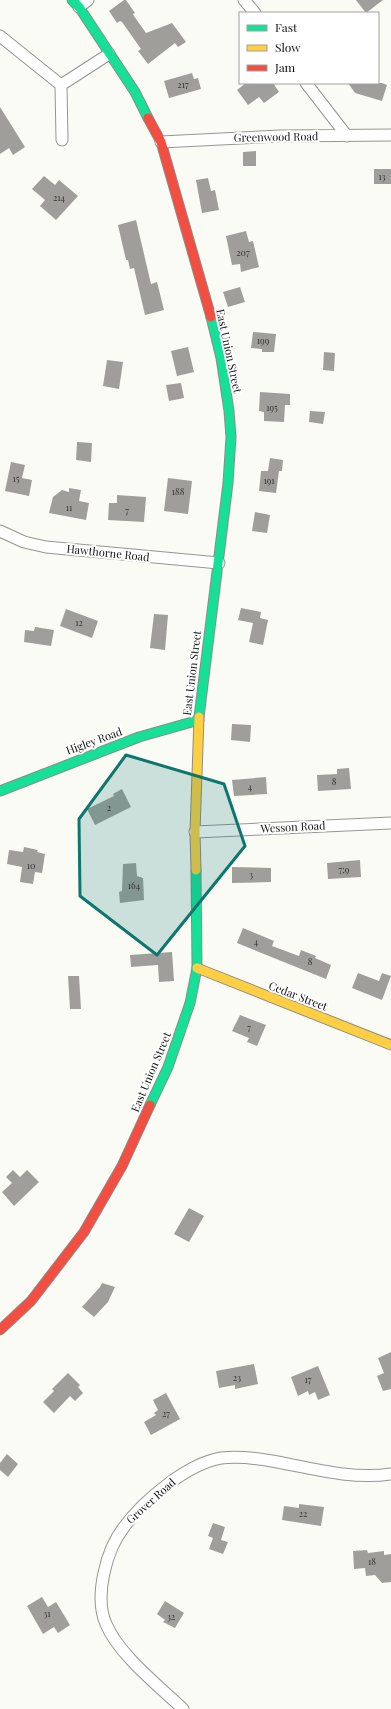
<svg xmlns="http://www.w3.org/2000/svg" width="391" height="1709" font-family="'Playfair Display',serif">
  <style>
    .building { fill: #9f9e9b }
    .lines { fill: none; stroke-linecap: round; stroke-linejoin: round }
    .street-casing { stroke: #959593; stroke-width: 13 }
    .fast-casing { stroke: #8c8c8a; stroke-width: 11 }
    .slow-casing { stroke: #8c8c8a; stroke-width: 11 }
    .jam-casing { stroke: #8c8c8a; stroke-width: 11 }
    .street { stroke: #fefefe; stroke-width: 11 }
    .fast { stroke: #16e098; stroke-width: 9 }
    .slow { stroke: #ffcf43; stroke-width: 9 }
    .jam { stroke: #f24e42; stroke-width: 9 }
    .marked { fill: #0f766e; fill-opacity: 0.2; stroke: #0f766e; stroke-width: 3; stroke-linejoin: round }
    .labels { text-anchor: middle; stroke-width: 4; stroke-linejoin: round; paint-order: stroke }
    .number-label { font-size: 9px; fill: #333332 }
    .street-label { font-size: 11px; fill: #0f0f0f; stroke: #fff }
  </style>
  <rect width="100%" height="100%" fill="#fbfbf6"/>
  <path class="building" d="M124,0H126L135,13L133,14L134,16L146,33L172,23L186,42L178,47L175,43L148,64L138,51L141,49L122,22L120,21L117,23L109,11Z
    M356,0H383L366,13Z
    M192,73L194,79L198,78L201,89L169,98L164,81Z
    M246,83H273L279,92L264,103L259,97L248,105L237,90Z
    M348,83H382L387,85L382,101L355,93Z
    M0,107L25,147L13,155L9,148L0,154Z
    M256,151V166H243V152Z
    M374,169H391V184H374Z
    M44,176L55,185L59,180L78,196L56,220L40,206L45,200L32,189Z
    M208,178L211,191L215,190L219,210L202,213L196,180Z
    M136,220L151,284L157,282L164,310L145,315L134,268L130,269L128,260H126L118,225Z
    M246,231L249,242L253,241L259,267L241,272L240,264L232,265L226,236Z
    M240,287L245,302L228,307L223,292Z
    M253,332L276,334L274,352H262V349L251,348Z
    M188,347L194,372L177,376L171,351Z
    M324,352L335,353L334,371L323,370Z
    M107,360L123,362L119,389L103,386Z
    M181,383L184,398L169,401L166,385Z
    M260,392L290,394V405H285L284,422L264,421V412L259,411Z
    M310,411L325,412L323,424L309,422Z
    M77,442L92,443L91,462L76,460Z
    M270,458L283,460L282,471H279L276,493L259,491L261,471H268Z
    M11,462L25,465L22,478L32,480L29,496L5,491Z
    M168,478L192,481L188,514L164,511Z
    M69,488L81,490L79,501L89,503L86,520L49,513L53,497L62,490L69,492Z
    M117,495L146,497L144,522L108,520L109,503H117Z
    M255,512L270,515L267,533L252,531Z
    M241,608L261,612L260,618L268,620L263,645L249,642L253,623L238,620Z
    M66,609L98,621L92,638L60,626Z
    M154,614L168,615L165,650L150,648Z
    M35,627L54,630L51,646L24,642L25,630L34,631Z
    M232,724L251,725L250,742L231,740Z
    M349,768L351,789L318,791L317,775L337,774V769Z
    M266,777L267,794L234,796L232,780Z
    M122,789L131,807L95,825L87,809L114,796L113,794Z
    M24,847L38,850L37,852L45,854L42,873L35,872L33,884L20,882L22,867L7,864L9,850L23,852Z
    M360,860L361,877L328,879L327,863Z
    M136,863L137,876L143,878L144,900L120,903L119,892L122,891L123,864Z
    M232,867L271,868V882L232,883Z
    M243,928L274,941L272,946L299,956L301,950L316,956L315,958L331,965L326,979L237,943Z
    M172,952L174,981L159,982L158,965L131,967L130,955Z
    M358,973L379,981L382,973L391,976L382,1000L352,988Z
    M68,976H79L81,1009H70Z
    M240,1015L266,1025L257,1046L247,1042L249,1038L232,1031Z
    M13,1170L20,1177L27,1170L39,1182L14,1206L2,1192L12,1183L6,1177Z
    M189,1208L204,1216L189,1242L174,1234Z
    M102,1283L115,1287L108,1302L94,1317L82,1307L100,1287Z
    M391,1352V1389L383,1391L377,1376L384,1373L378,1358Z
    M254,1364L258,1384L235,1389V1385L219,1388L216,1371Z
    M318,1366L330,1395L318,1400L315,1392L309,1395L308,1391L298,1396L291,1377Z
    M68,1373L80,1385L78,1387L83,1393L75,1401L70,1396L54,1413L43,1402L54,1391L52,1389Z
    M166,1393L180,1419L151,1435L144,1422L156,1415L154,1413L158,1410L153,1400Z
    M7,1454L18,1464L8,1477L0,1470V1463Z
    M299,1504L324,1507L321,1526L282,1520L284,1506L299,1508Z
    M213,1523L225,1527L221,1540L228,1542L223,1554L209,1549L213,1538L208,1536Z
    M367,1550L368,1553L384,1551V1555L391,1554V1582L382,1583L375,1575L366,1576L365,1568L354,1569L353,1551Z
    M42,1597L48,1607L56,1602L70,1625L58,1633L54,1627L43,1634L27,1606Z
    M165,1601L184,1613L175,1628L163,1622L165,1620L157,1614Z"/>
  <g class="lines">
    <g class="street-casing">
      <path id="street" d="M244,0L255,13
        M79,7L88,0
        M0,36L61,85L109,54
        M306,83L347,136
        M61,85L62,140
        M161,142L280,136L391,135
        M0,531L24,542L46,547L219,563
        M195,832L391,823
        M183,1709C159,1686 119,1655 106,1624C94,1597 106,1550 124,1527C144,1500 187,1464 221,1458C238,1456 255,1458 272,1461C310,1468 352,1480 391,1474"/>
    </g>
    <g class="fast-casing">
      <path id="fast" d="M72,0L79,7L135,92L148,118
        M199,717L228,483L231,437L229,411L221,358L211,317
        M0,791L139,737L199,720
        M150,1105L168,1067L190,1003L197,968L196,870"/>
    </g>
    <g class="slow-casing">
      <path id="slow" d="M196,870L195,832L199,717
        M197,968L391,1045"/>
    </g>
    <g class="jam-casing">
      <path id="jam" d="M148,118L161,142L211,317
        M0,1330L31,1301L84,1232L122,1166L150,1105"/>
    </g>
    <use href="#street" class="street"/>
    <use href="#fast" class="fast"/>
    <use href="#slow" class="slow"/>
    <use href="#jam" class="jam"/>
  </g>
  <path class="marked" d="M126,755L224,784L245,846L157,955L80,896L79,819Z"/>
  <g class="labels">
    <g class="number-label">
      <text x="183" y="88">217</text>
      <text x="382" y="180">13</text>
      <text x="59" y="201">214</text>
      <text x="243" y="256">207</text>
      <text x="263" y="344">199</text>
      <text x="272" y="411">195</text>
      <text x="16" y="482">15</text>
      <text x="269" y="484">191</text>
      <text x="178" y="495">188</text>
      <text x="69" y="511">11</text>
      <text x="127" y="514">7</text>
      <text x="79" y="626">12</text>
      <text x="334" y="785">8</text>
      <text x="250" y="790">4</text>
      <text x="109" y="811">2</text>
      <text x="31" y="869">10</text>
      <text x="344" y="873">7;9</text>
      <text x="251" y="878">3</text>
      <text x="134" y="889">164</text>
      <text x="256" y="945">4</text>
      <text x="310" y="965">8</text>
      <text x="249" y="1031">7</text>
      <text x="237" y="1381">23</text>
      <text x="308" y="1383">17</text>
      <text x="166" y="1417">27</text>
      <text x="303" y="1517">22</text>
      <text x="372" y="1565">18</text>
      <text x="47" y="1617">31</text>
      <text x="171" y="1620">32</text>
    </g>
    <g class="street-label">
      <text transform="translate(276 137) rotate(-1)" y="4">Greenwood Road</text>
      <text transform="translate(229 351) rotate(78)" y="4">East Union Street</text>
      <text transform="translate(108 553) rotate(6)" y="4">Hawthorne Road</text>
      <text transform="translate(192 673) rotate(-83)" y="4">East Union Street</text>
      <text transform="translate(94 741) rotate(-20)" y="4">Higley Road</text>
      <text transform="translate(293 827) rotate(-3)" y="4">Wesson Road</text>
      <text transform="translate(298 996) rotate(21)" y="4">Cedar Street</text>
      <text transform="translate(151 1072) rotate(-67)" y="4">East Union Street</text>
      <text transform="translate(151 1501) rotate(-42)" y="4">Grover Road</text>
    </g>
  </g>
  <rect x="239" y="12" width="140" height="72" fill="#ffffff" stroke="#9f9f9f"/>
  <rect x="247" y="25" width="20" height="6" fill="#16e098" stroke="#9f9f9f"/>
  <text x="275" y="32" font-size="12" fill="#0f0f0f">Fast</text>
  <rect x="247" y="45" width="20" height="6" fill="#ffcf43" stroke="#9f9f9f"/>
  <text x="275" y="52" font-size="12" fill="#0f0f0f">Slow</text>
  <rect x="247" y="65" width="20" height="6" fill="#f24e42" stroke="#9f9f9f"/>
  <text x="275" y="72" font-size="12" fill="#0f0f0f">Jam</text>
</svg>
